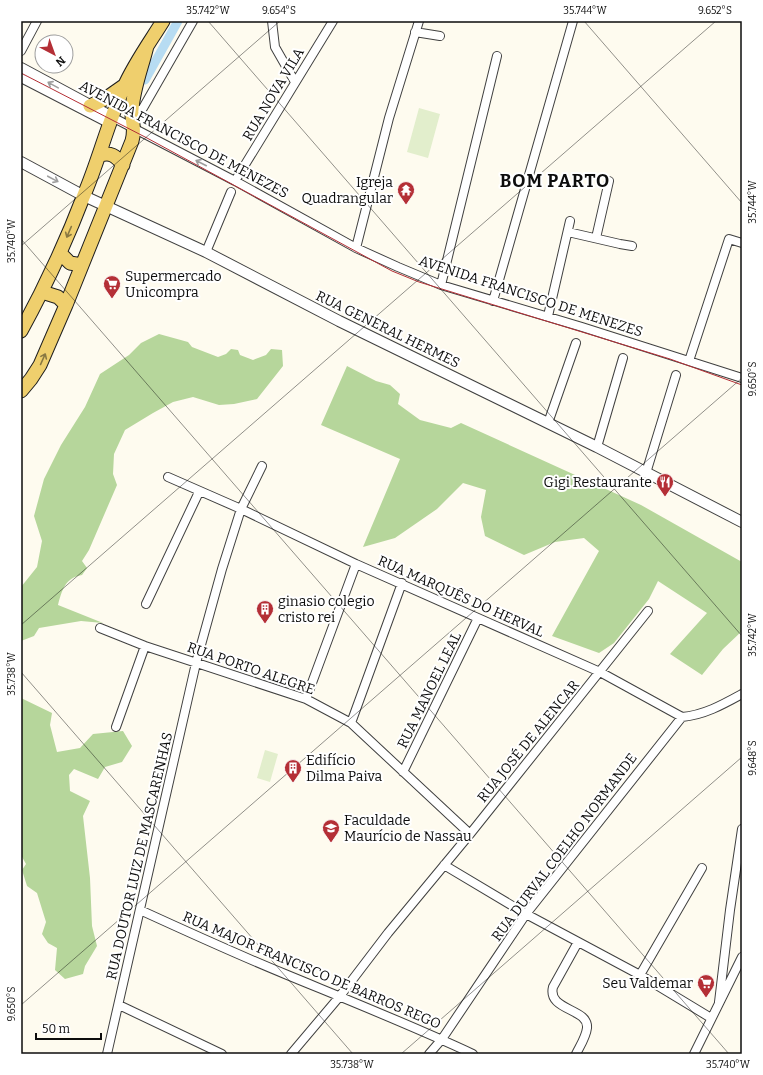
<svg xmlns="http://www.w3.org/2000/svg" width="763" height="1075" font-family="Bitter,serif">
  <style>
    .forest { fill: #b6d69b }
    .pitch { fill: #e2eecc }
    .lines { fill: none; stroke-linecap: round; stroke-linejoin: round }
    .canal { stroke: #b7dcf2; stroke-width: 9 }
    .minor-casing { stroke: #404040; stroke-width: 10 }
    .tertiary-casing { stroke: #404040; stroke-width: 12 }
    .primary-casing { stroke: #1e1e1e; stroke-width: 15 }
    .minor { stroke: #fff; stroke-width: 8 }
    .tertiary { stroke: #fff; stroke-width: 10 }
    .primary { stroke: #efcf6d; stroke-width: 13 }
    .tram { stroke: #b42f36; stroke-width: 1 }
    .oneway { stroke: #9e9e9e }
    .oneway2 { stroke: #897842 }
    .ticks { fill: none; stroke: #0d0d0d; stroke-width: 1; stroke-opacity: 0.45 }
    .labels { text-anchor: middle; stroke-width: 4; stroke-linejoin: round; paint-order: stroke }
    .street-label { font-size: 14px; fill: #0d0d0d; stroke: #fff }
    .poi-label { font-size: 14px; fill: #0d0d0d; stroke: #fff; text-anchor: start }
    .district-label { font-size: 18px; font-weight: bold; letter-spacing: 1px; fill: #0d0d0d; stroke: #fff }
    .neatline { fill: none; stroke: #0d0d0d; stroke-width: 1.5 }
    .ticks-label { font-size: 10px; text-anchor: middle; fill: #0d0d0d }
  </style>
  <rect width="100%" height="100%" fill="#fefbef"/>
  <path class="forest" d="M159,334L188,342L192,347L218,357L226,354L231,349L238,350L240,355L253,360L266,355L271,349L282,350L283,366L257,399L234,404L219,405L193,397L173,402L153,413L125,430L114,454L113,474L117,485L89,550L82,561L87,568L82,575C65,578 62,590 58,605L103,623L81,621L39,628L34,636L21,641V587L37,567L42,541L34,516L44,479L61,445L85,407L100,374L129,355L141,343Z
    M347,366L376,381L390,385L400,394L398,404L420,420L451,428L461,423L641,505L742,562V631L723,649L702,675L670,654L707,613L658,581L649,599L614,643L599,653L552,636L599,551L584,538L555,542L524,555L485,536L481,517L486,490L463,483L437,509L395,538L363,547L400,459L321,425Z
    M21,698L52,713L50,725L57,752L80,748L93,734L123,731L132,746L122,762L105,767L98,779L74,769L69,775L70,791L90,801L83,816L90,878L92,926L97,946L85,966L83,974L65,979L55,970L57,948L48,943L42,934L46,922L37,893L27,886L22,870L26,864L21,855Z"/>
  <path class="pitch" d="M419,108L440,114L428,158L407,152Z
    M265,750L278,754L270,782L257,778Z"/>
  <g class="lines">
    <path class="canal" d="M145,80L178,21"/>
    <g class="minor-casing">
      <path id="minor" d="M272,21L275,47L295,82
        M415,32L440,36
        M21,51L37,21
        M21,78L110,124
        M132,110L139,111L143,108L193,21
        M112,117L235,181L356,248L398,267L441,285L582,327L742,378
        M235,181L333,21
        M568,232L620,244L632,246
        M596,238L609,181
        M356,248L389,118L419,21
        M206,252L231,192
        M441,285L497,56
        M493,301L573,21
        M548,316L570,221
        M689,361L729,239L742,243
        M548,423L576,343
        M597,447L623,358
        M646,473L676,375
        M168,477L241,509L356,564L600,672L682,717C704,715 722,705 742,694
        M146,604L199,492
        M100,628L145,646L306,699L351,723L470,834
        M306,699L356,564
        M351,723L402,583
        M116,727L145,646
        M403,772L478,618
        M444,865L526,914L640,975L711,1018
        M140,910C188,932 236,954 285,974C348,1000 411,1025 473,1054
        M640,975L702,868
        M719,1002L730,910L742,829
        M119,1005L222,1054
        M107,1054L196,663L222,569L241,509L262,466
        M291,1054L340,996L388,933L470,834L648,611
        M429,1054L442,1039L526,914L682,717
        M576,1054C580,1046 586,1037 587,1028C589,1008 547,1011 553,987L578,942
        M694,1054L742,957"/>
    </g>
    <g class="tertiary-casing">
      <path id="tertiary" d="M21,68L112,117
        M21,162L84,196L206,252L339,321L597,447L742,522"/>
    </g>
    <g class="primary-casing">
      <path id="primary" d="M90,106L105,99L125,85
        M99,156C110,151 116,156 123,165
        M60,253L70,263L82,265
        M42,292L58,297L66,305
        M21,331C45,287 66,242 84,195C99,160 108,122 124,87C134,64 150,42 163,21
        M21,391L31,379L40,365L66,305L132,141C136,127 131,123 132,110C133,89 142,67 147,46"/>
    </g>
    <use href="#minor" class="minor"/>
    <use href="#tertiary" class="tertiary"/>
    <use href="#primary" class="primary"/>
    <path class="tram" d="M21,73L147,138L392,271L419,282L670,359L742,385"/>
  </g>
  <defs><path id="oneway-shaft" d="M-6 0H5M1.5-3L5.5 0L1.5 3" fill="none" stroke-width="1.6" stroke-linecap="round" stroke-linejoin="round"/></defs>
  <g class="oneway">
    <use href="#oneway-shaft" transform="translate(53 85) rotate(-151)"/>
    <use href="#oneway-shaft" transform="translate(201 163) rotate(-153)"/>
    <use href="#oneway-shaft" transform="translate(53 179) rotate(28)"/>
  </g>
  <g class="oneway2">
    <use href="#oneway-shaft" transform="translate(69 232) rotate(113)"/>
    <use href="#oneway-shaft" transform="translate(43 359) rotate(-66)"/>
  </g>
  <path class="ticks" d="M208,21L742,636M584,21L742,203M21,239L729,1054M21,246L280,21M21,625L716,21M21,672L353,1054M21,1005L742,378M401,1054L742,757"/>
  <defs>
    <g id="temple-pin" transform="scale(0.9)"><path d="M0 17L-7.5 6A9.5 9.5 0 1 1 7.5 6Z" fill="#b42f36" stroke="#fff"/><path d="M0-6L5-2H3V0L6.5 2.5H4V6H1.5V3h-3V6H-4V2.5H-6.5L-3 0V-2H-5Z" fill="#fff"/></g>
    <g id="supermarket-pin" transform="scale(0.9)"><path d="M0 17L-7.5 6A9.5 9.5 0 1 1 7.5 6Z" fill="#b42f36" stroke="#fff"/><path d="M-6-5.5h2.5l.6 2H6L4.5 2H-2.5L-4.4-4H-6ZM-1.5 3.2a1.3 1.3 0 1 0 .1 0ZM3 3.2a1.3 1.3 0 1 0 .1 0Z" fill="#fff"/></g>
    <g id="restaurant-pin" transform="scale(0.9)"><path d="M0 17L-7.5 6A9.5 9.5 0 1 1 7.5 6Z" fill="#b42f36" stroke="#fff"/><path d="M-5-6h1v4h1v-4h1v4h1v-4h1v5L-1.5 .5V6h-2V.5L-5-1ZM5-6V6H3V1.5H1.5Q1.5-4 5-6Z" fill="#fff"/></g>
    <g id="building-pin" transform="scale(0.9)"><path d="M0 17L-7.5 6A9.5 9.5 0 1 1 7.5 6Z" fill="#b42f36" stroke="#fff"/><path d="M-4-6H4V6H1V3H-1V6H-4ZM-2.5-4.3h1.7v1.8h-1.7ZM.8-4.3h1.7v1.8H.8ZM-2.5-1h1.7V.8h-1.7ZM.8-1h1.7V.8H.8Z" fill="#fff"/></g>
    <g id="university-pin" transform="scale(0.9)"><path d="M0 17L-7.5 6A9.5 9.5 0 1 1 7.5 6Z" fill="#b42f36" stroke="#fff"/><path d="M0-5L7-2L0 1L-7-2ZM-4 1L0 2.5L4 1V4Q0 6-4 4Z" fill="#fff"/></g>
  </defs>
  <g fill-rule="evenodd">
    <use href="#temple-pin" x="406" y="190"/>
    <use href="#supermarket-pin" x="112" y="284"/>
    <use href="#restaurant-pin" x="665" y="482"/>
    <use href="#building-pin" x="265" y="609"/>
    <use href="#building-pin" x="293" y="768"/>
    <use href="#university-pin" x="331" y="828"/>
    <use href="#supermarket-pin" x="706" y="983"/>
  </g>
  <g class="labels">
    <g class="street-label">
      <text transform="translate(273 94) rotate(-59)" y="5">RUA NOVA VILA</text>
      <text transform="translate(184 139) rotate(28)" y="5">AVENIDA FRANCISCO DE MENEZES</text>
      <text transform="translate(531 296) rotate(18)" y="5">AVENIDA FRANCISCO DE MENEZES</text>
      <text transform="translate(388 329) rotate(26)" y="5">RUA GENERAL HERMES</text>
      <text transform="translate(461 596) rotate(24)" y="5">RUA MARQUÊS DO HERVAL</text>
      <text transform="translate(251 668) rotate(19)" y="5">RUA PORTO ALEGRE</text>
      <text transform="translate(429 690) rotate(-64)" y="5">RUA MANOEL LEAL</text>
      <text transform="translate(528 741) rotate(-51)" y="5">RUA JOSÉ DE ALENCAR</text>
      <text transform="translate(564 847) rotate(-53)" y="5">RUA DURVAL COELHO NORMANDE</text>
      <text transform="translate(139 856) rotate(-77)" y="5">RUA DOUTOR LUIZ DE MASCARENHAS</text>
      <text transform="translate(312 970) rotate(23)" y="5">RUA MAJOR FRANCISCO DE BARROS REGO</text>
    </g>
    <g class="poi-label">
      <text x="393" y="187" text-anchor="end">Igreja<tspan x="393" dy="16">Quadrangular</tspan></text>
      <text x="125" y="281">Supermercado<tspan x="125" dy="16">Unicompra</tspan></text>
      <text x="652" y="487" text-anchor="end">Gigi Restaurante</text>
      <text x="278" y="606">ginasio colegio<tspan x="278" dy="16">cristo rei</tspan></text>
      <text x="306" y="765">Edifício<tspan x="306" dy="16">Dilma Paiva</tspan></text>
      <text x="344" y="825">Faculdade<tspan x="344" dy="16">Maurício de Nassau</tspan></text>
      <text x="693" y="988" text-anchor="end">Seu Valdemar</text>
    </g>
    <g class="district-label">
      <text x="555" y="187">BOM PARTO</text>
    </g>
  </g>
  <rect width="763" height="1075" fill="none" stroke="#ffffff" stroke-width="44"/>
  <g transform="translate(54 54) rotate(139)"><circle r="19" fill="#ffffff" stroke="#9e9e9e"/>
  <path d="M0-3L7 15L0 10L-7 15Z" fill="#b42f36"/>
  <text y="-6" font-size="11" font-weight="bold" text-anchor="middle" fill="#0d0d0d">N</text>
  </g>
  <path d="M36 1033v6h65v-6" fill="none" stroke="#0d0d0d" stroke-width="2"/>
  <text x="42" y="1033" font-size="12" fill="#0d0d0d" stroke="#ffffff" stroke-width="3" paint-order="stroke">50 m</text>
  <rect x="22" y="22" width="719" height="1031" class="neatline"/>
  <g class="ticks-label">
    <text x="208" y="14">35.742°W</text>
    <text x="279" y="14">9.654°S</text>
    <text x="585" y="14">35.744°W</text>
    <text x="715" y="14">9.652°S</text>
    <text transform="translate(752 202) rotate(-90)" y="4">35.744°W</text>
    <text transform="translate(11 241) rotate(-90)" y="4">35.740°W</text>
    <text transform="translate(752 379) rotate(-90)" y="4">9.650°S</text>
    <text transform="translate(752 635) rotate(-90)" y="4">35.742°W</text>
    <text transform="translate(11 674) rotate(-90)" y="4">35.738°W</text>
    <text transform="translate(752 758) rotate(-90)" y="4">9.648°S</text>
    <text transform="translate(11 1004) rotate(-90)" y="4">9.650°S</text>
    <text x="352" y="1068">35.738°W</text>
    <text x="728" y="1068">35.740°W</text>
  </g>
</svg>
